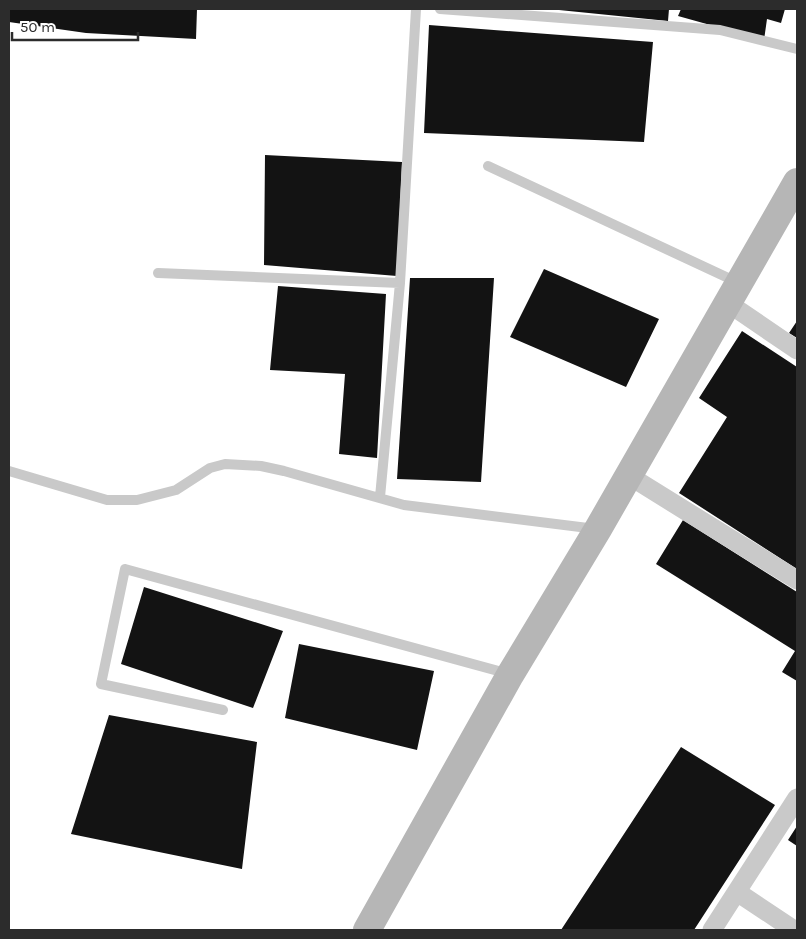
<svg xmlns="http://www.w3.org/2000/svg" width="806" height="939" font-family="Karla,sans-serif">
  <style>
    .building { fill: #131313 }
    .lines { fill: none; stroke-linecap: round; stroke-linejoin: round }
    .lane { stroke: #c9c9c9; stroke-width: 10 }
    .street { stroke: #c9c9c9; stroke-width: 19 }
    .secondary { stroke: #b6b6b6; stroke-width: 28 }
  </style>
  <rect width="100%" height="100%" fill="#fff"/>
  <path class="building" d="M9,9H197L196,39L86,33L9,22Z
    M559,9H669L668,21L559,10Z
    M681,9H785L781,23L767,19L764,40L678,16Z
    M429,25L653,42L644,142L424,133Z
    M265,155L402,162L397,276L264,265Z
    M544,269L659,319L626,387L510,337Z
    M410,278H494L481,482L397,479Z
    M278,286L386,294L377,458L339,454L345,374L270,370Z
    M797,321V338L789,333Z
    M742,331L797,367V569L679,493L727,417L699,398Z
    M683,520L797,592V681L782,672L795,651L656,564Z
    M144,587L283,631L253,708L121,664Z
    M299,644L434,671L417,750L285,718Z
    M109,715L257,742L242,869L71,834Z
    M681,747L775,805L694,930H561Z
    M797,826V846L788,840Z"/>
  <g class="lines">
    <path class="lane" d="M440,9L720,30L797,49
      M488,166L739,283
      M158,273L400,283L416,9
      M9,471L107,500H137L176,490L210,468L225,464L261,466L284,471L404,505L596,529
      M380,497L400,283
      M223,710L101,684L125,569L509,674"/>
    <path class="street" d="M728,303L797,350
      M628,475L797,580
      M737,892L794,930
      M712,930L797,798"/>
    <path class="secondary" d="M367,930L510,675L598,529L797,182"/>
  </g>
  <rect width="806" height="939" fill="none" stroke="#2c2c2c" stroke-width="20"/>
  <path d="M12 32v8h126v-8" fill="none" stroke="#2c2c2c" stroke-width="2.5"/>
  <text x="20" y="32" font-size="15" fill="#2c2c2c" stroke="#ffffff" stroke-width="4" paint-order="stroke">50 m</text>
</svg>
